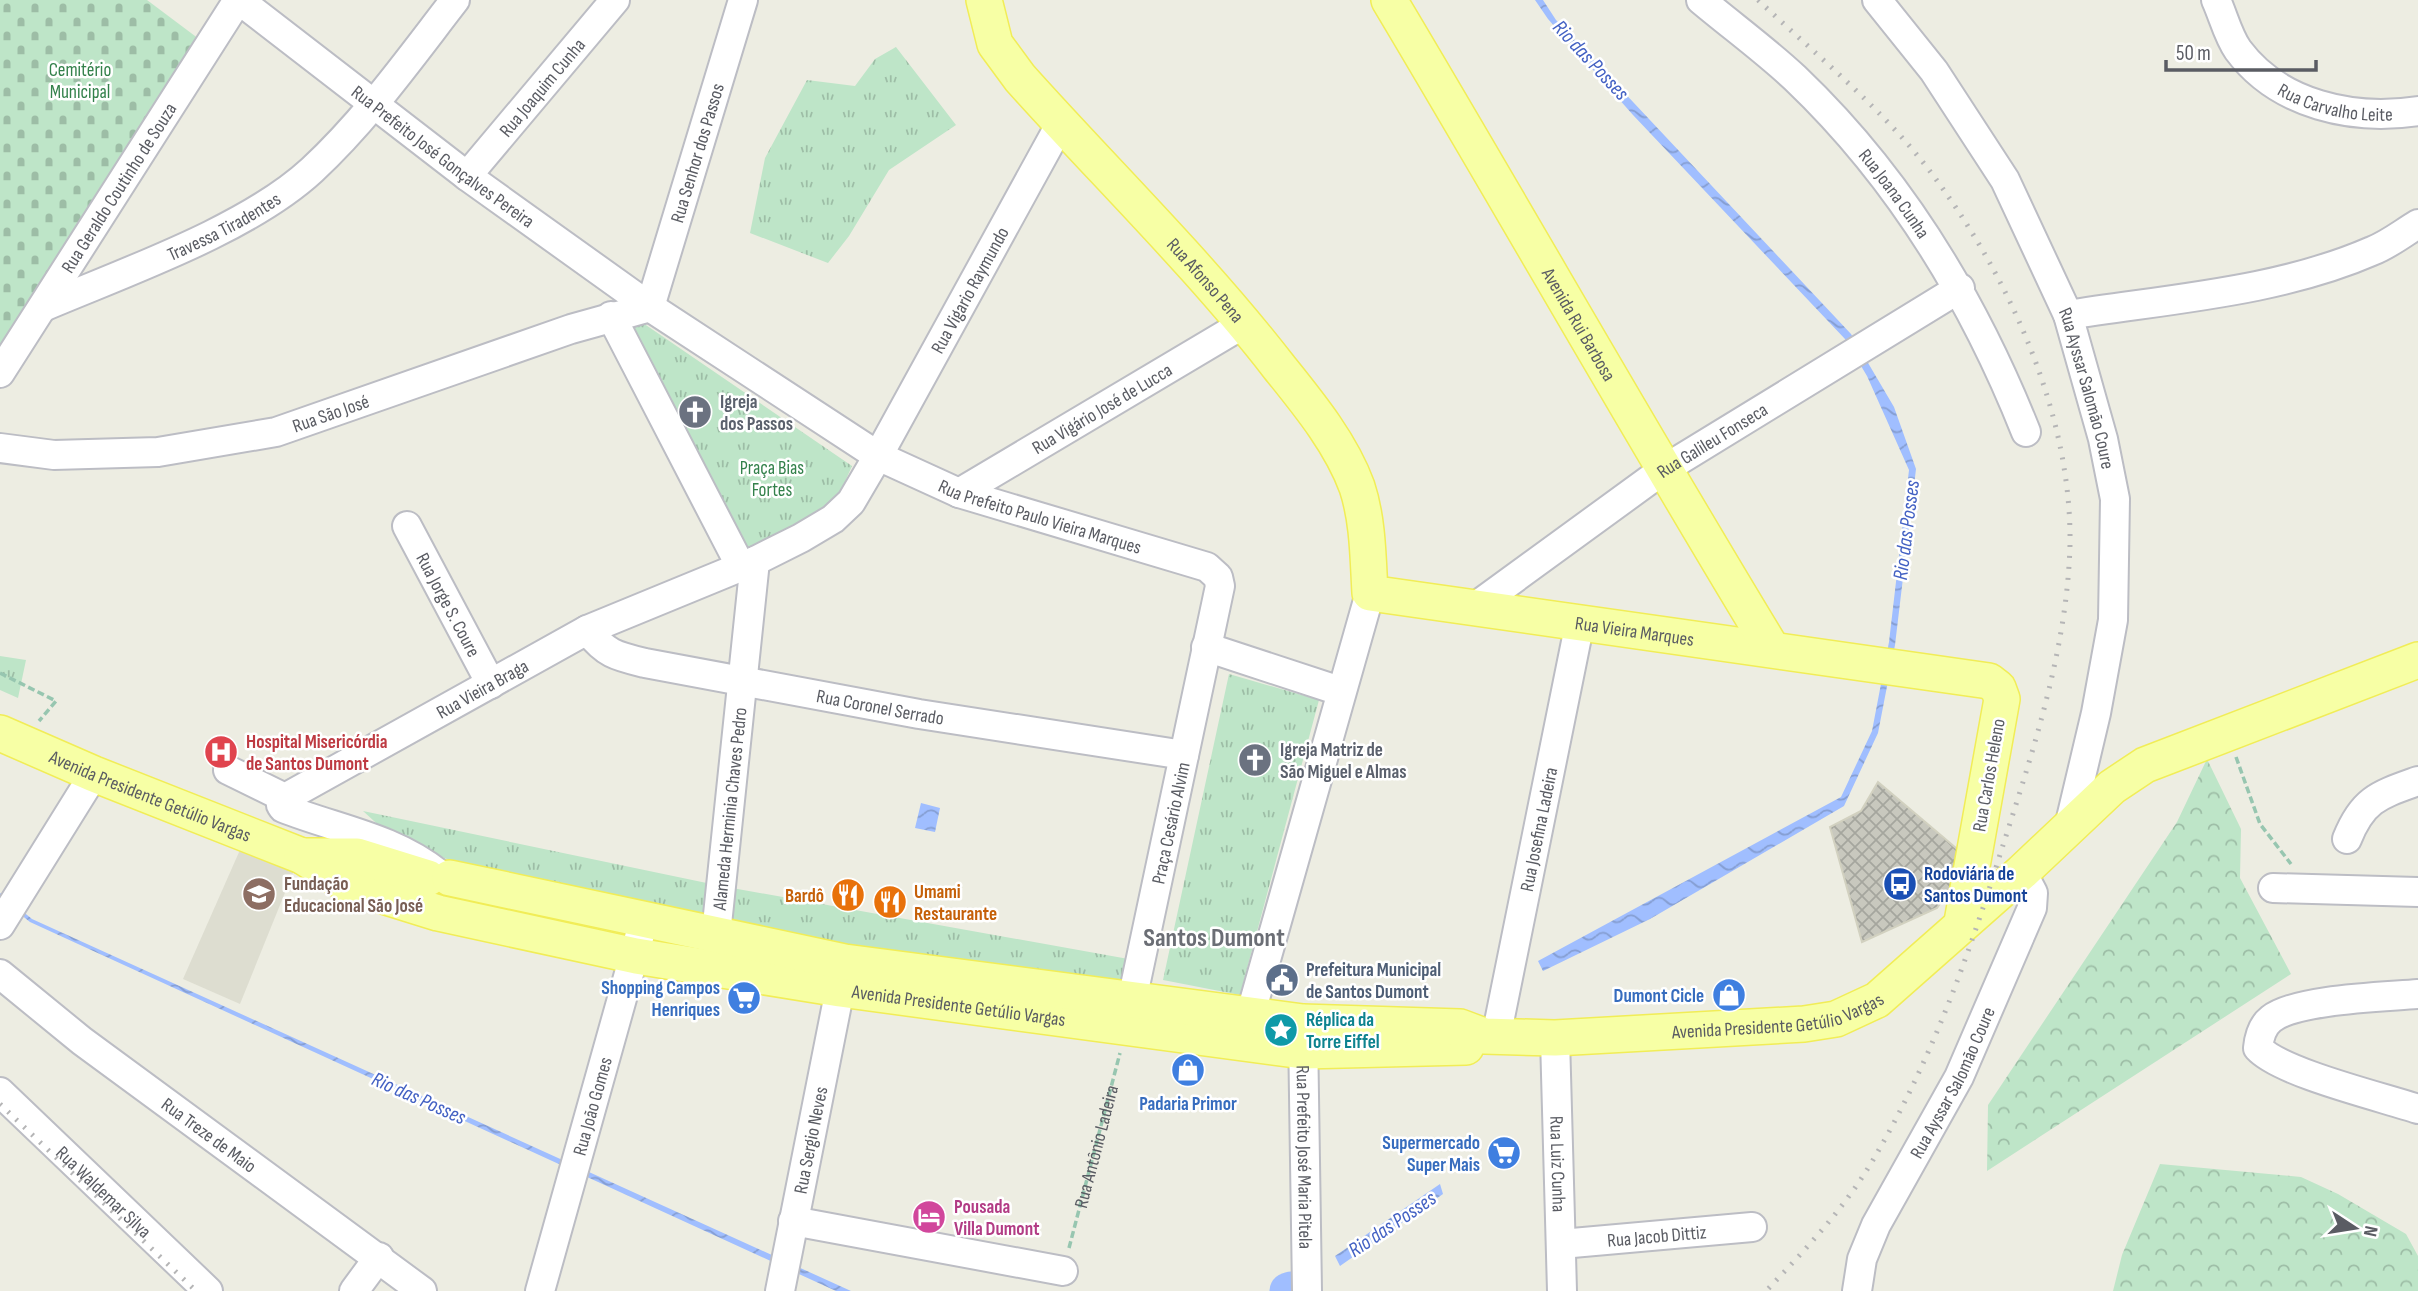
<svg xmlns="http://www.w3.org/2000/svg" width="2418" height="1291" font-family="'Sofia Sans Condensed',sans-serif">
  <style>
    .education { fill: #ddddd0 }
    .forest { fill: url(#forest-crowns) }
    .cemetery { fill: url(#cemetery-stones) }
    .park { fill: url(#park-tufts) }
    .water { fill: url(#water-waves) }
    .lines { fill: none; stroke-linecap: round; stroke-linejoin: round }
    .river { stroke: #a0beff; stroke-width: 37 }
    .building { fill: url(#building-cross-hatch); stroke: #d2d1c0; stroke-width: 2 }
    .minor-casing { stroke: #bcbdc4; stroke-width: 32 }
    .major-casing { stroke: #f1ed57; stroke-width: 38 }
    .path { stroke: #97c6b0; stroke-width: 3.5; stroke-dasharray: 7 3.5; stroke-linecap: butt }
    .minor { stroke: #fff; stroke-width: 28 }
    .major { stroke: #f7ffa5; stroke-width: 35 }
    .rail { stroke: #b5b5b6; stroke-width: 5; stroke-dasharray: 2 9; stroke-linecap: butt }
    .labels { text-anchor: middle; stroke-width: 5; stroke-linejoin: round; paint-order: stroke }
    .park-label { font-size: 19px; fill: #33814b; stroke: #fff }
    .street-label { font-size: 19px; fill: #5a5c63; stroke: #fff }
    .worship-label { font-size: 19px; font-weight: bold; fill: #5b616d; stroke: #fff; text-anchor: start }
    .health-label { font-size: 19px; font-weight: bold; fill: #be3a42; stroke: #fff; text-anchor: start }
    .transit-label { font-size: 19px; font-weight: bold; fill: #164399; stroke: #fff; text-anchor: start }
    .education-label { font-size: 19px; font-weight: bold; fill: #785e54; stroke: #fff; text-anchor: start }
    .food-label { font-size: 19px; font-weight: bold; fill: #c56008; stroke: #fff; text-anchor: start }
    .service-label { font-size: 19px; font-weight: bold; fill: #4e5e75; stroke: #fff; text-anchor: start }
    .shop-label { font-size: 19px; font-weight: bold; fill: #366cbe; stroke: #fff; text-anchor: end }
    .culture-label { font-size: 19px; font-weight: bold; fill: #0d838f; stroke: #fff; text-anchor: start }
    .hotel-label { font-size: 19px; font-weight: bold; fill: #b23c85; stroke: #fff; text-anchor: start }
    .water-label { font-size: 21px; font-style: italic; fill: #4361c3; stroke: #fff }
    .district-label { font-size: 26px; font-weight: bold; fill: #6b6e75; stroke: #fff }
  </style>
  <defs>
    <pattern id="forest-crowns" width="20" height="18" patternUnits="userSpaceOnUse" patternTransform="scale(1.75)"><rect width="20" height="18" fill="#bee5c8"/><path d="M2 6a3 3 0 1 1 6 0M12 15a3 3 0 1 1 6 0" fill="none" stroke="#9dbda6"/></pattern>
    <pattern id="cemetery-stones" width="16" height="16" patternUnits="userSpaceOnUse" patternTransform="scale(1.75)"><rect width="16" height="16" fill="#bee5c8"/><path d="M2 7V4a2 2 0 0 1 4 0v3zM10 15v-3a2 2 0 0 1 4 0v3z" fill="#9dbda6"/></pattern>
    <pattern id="park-tufts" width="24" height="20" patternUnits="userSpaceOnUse" patternTransform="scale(1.75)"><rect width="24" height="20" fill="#bee5c8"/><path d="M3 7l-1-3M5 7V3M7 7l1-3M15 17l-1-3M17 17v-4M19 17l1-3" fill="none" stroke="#9dbda6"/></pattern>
    <pattern id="water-waves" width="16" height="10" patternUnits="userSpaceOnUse" patternTransform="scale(1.75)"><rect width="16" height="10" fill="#a0beff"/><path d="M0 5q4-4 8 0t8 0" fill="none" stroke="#859ed2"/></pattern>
    <pattern id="building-cross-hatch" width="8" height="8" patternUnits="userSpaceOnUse" patternTransform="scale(1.75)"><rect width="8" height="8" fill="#c8c8be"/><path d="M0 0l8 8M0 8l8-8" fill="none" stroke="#a5a69e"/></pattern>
  </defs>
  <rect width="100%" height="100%" fill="#edede2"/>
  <path class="education" d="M247,834L299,858L240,1004L183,979Z"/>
  <path class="forest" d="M2207,759L2241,829L2240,878L2291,974L1987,1171L1988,1105L2177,822Z
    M2160,1164L2301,1177L2338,1194L2406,1234L2418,1256V1291H2113L2122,1255Z"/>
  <path class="cemetery" d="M0,0H147L199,39L0,355Z"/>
  <path class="park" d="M896,47L956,125L889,170L849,236L828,263L750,233L765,158L807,80L855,86L875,59Z
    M640,321L852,466L835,504L822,519L747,548L626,332Z
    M0,656L26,660L18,698L0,690Z
    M1229,674L1319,700L1240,995L1163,980Z
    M363,811L721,886L1134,960L1125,993L849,946L458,864L386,832Z"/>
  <path class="water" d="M1535,0H1543L1556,20L1851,334L1894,407L1916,469L1895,645L1878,733L1844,806L1650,919L1543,971L1538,961L1841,797L1872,731L1889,642L1909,470L1867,376L1845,339L1633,115L1548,19Z
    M921,803L940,808L935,832L915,828Z
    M0,893L32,919L851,1291H836L54,933L30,922L0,898Z
    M1440,1184L1443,1194L1340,1266L1335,1256Z"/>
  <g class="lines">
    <path class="river" d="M1288,1291L1291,1290"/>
  </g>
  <path class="building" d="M1878,782L1970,860L1937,908L1862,942L1830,827L1861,811Z"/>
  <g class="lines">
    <g class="minor-casing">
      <g id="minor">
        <path id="s2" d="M239,0L467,176L650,307L878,456L959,493L1207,567L1218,577L1220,586L1128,1019"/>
        <path id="s3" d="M1701,0C1732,26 1765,50 1795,78C1899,177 1973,299 2026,432"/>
        <path id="s4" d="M1877,0L1934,71L2005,180L2068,315L2103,439L2115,499L2113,620L2096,713L2069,827"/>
        <path id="s5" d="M2216,0C2223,15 2228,36 2238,50C2279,105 2353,121 2418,111"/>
        <path id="s6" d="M467,176L615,0"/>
        <path id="s7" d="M43,307C125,272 247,230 312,170C366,120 410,58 455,0"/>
        <path id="s8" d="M650,307L743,0"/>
        <path d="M2068,315C2168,299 2278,292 2372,251C2388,245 2403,233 2418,224"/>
        <path d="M611,316L741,567"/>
        <path id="s9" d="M0,373L238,0"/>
        <path id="s10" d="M0,448L54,455L158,452L276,432L571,329L650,307"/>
        <path id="s11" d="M959,493L1245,323"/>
        <path id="s12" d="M407,526L491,684"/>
        <path id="s13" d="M1475,607L1663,470L1960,288"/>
        <path id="s14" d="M587,630C606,654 616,656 645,663L919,714L1184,755"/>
        <path d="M1206,647L1340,691"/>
        <path id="s15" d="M228,770L285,798L587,630L755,561L801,538L833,519L851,502L878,456L1061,123"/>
        <path d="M285,798L281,805L283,808C336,829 393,837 439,874"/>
        <path d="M2347,839C2363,799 2379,795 2418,781"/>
        <path d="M2273,888L2418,892"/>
        <path d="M0,925L94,774"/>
        <path id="s16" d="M716,934L755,561"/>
        <path id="s17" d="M0,974L82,1041L422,1291"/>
        <path d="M2418,994C2384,997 2296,999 2271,1019C2262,1026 2259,1038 2258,1048C2281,1073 2382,1097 2418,1109"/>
        <path d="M1250,1016L1370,593"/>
        <path id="s18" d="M1303,1031L1307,1291"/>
        <path id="s19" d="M1496,1037L1580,622"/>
        <path id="s20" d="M1555,1038L1562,1291"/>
        <path id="s21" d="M0,1092L208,1291"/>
        <path d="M793,1221L1063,1271"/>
        <path id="s22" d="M1561,1244L1752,1227"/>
        <path d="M354,1291L379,1257"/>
        <path id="s23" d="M540,1291L644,920"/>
        <path id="s24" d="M780,1291L840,989"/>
        <path id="s25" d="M1857,1291L1862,1259L1876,1225L1959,1077L2032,908L2033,893L2022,872"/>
      </g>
    </g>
    <g class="major-casing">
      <g id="major">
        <path id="s26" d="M984,0L995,44L1020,78C1106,174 1200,265 1279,367C1308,403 1341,443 1357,487C1368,520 1368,558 1370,593L1989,681L1998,688L2002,699L1962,922"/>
        <path id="s27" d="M1389,0C1518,216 1641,434 1772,649"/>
        <path id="s28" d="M0,733L94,774L302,856L348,885L438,913L636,956L840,989L1303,1051L1466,1047"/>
        <path d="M302,856H357L428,878"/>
        <path id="s29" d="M450,878L845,962L1303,1022L1460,1027L1484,1036L1555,1038L1804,1024L1836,1019L1877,1000L2022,872L2112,787L2145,765L2418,660"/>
      </g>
    </g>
    <g class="path">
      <path d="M0,673L56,701L39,721"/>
      <path d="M2236,757L2260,824L2291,864"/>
      <path id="s1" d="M1069,1248L1120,1053"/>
    </g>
    <use href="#minor" class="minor"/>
    <use href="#major" class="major"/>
    <path class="rail" d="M1758,0C1814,53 1878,105 1926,166C2006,270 2072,411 2070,545C2067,653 2030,760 1998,861C1966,964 1928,1067 1873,1160C1844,1209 1805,1250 1766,1291
      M0,1104L196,1291"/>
  </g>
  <defs>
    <g id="church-disc" transform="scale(1.75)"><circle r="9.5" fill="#6b7280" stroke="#fff"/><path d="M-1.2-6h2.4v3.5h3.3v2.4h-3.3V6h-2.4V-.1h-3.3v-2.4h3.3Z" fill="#fff"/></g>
    <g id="hospital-disc" transform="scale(1.75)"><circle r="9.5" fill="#e0444e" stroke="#fff"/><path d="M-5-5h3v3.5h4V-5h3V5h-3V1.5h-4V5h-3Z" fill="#fff"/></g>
    <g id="bus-disc" transform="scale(1.75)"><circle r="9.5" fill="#1a4fb4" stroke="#fff"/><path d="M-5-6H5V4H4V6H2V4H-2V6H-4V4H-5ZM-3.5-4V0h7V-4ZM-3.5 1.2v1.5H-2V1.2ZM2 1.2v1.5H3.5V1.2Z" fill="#fff"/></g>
    <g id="university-disc" transform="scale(1.75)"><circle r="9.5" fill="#8d6e63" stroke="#fff"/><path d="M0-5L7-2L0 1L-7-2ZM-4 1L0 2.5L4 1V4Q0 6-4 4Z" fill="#fff"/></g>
    <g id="restaurant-disc" transform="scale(1.75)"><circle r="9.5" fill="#e8710a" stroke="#fff"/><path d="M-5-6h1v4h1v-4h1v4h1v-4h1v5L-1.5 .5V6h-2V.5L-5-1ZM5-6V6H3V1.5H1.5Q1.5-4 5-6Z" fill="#fff"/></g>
    <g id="civic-disc" transform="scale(1.75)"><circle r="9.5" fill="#5c6f8a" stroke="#fff"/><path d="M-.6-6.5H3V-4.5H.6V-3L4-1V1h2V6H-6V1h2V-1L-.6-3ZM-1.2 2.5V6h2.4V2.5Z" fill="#fff"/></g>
    <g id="shop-disc" transform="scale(1.75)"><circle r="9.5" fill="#3f7fe0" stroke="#fff"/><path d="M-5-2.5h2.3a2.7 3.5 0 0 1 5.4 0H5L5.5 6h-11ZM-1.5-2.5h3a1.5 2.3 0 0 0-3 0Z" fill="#fff"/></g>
    <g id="supermarket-disc" transform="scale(1.75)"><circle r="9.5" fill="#3f7fe0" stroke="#fff"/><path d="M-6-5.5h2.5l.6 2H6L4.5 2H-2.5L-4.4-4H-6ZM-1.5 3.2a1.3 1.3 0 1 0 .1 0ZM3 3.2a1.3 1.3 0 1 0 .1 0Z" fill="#fff"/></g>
    <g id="sight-disc" transform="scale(1.75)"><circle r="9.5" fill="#0f9aa8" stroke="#fff"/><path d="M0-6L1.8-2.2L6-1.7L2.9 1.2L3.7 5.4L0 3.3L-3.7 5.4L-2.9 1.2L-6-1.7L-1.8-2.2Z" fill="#fff"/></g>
    <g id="hotel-disc" transform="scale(1.75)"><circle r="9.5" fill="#d1479c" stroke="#fff"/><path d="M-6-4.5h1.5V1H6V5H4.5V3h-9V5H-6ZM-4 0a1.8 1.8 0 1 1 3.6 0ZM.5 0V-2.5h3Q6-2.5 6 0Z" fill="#fff"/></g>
  </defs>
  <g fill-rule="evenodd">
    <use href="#church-disc" x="695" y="412"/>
    <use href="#hospital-disc" x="221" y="752"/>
    <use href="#church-disc" x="1255" y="760"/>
    <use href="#bus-disc" x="1900" y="884"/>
    <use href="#university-disc" x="259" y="894"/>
    <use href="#restaurant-disc" x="848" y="895"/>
    <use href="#restaurant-disc" x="890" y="902"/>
    <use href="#civic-disc" x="1282" y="980"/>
    <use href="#shop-disc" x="1729" y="995"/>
    <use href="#supermarket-disc" x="744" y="998"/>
    <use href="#sight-disc" x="1281" y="1030"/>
    <use href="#shop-disc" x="1188" y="1070"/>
    <use href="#supermarket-disc" x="1504" y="1153"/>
    <use href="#hotel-disc" x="929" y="1217"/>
  </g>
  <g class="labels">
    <g class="park-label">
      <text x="80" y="76">Cemitério<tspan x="80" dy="22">Municipal</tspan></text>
      <text x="772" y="474">Praça Bias<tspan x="772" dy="22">Fortes</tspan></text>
    </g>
    <g class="street-label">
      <text dy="7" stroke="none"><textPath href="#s6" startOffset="116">Rua Joaquim Cunha</textPath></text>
      <text dy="7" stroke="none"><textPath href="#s5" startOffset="170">Rua Carvalho Leite</textPath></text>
      <text dy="7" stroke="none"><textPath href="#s8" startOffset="161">Rua Senhor dos Passos</textPath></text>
      <text dy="7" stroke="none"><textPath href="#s2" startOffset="257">Rua Prefeito José Gonçalves Pereira</textPath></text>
      <text dy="7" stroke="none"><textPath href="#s9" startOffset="220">Rua Geraldo Coutinho de Souza</textPath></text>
      <text dy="7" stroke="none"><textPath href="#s3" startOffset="275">Rua Joana Cunha</textPath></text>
      <text dy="7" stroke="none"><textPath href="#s7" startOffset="198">Travessa Tiradentes</textPath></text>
      <text dy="7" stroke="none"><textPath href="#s26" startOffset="362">Rua Afonso Pena</textPath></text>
      <text dy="7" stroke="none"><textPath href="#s15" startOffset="947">Rua Vigario Raymundo</textPath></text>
      <text dy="7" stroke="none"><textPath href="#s27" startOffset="376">Avenida Rui Barbosa</textPath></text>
      <text dy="7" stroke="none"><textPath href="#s4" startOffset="446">Rua Ayssar Salomão Coure</textPath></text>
      <text dy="7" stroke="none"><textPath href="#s11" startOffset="166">Rua Vigário José de Lucca</textPath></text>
      <text dy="7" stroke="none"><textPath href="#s10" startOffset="336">Rua São José</textPath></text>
      <text dy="7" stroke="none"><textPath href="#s13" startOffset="290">Rua Galileu Fonseca</textPath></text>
      <text dy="7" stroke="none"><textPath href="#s2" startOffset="959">Rua Prefeito Paulo Vieira Marques</textPath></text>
      <text dy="7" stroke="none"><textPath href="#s12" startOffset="89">Rua Jorge S. Coure</textPath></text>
      <text dy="7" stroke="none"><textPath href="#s26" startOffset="994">Rua Vieira Marques</textPath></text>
      <text dy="7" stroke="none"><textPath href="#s15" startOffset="289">Rua Vieira Braga</textPath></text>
      <text dy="7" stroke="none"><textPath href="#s14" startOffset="308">Rua Coronel Serrado</textPath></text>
      <text transform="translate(1988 775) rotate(-80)" y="7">Rua Carlos Heleno</text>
      <text dy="7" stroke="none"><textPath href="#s28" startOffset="163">Avenida Presidente Getúlio Vargas</textPath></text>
      <text dy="7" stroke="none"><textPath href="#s16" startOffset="126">Alameda Herminia Chaves Pedro</textPath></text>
      <text transform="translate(1170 823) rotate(-78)" y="7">Praça Cesário Alvim</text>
      <text dy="7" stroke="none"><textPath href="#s19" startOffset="212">Rua Josefina Ladeira</textPath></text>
      <text dy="7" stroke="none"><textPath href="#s28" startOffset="1004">Avenida Presidente Getúlio Vargas</textPath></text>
      <text dy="7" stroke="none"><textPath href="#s29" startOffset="1344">Avenida Presidente Getúlio Vargas</textPath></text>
      <text dy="7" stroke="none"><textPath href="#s25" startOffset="231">Rua Ayssar Salomão Coure</textPath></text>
      <text dy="7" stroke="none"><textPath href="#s23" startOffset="192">Rua João Gomes</textPath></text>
      <text dy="7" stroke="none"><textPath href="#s17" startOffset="264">Rua Treze de Maio</textPath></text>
      <text dy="7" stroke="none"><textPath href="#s24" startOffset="154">Rua Sergio Neves</textPath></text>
      <text dy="7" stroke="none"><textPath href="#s1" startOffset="105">Rua Antônio Ladeira</textPath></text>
      <text dy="7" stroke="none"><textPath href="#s18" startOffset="126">Rua Prefeito José Maria Pitela</textPath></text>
      <text dy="7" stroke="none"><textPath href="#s20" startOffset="126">Rua Luiz Cunha</textPath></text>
      <text dy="7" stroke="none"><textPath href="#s21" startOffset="144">Rua Waldemar Silva</textPath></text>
      <text dy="7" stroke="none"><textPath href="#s22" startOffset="96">Rua Jacob Dittiz</textPath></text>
    </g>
    <g class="worship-label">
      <text x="720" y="408">Igreja<tspan x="720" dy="22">dos Passos</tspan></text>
      <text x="1280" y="756">Igreja Matriz de<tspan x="1280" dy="22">São Miguel e Almas</tspan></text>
    </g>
    <g class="health-label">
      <text x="246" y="748">Hospital Misericórdia<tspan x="246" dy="22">de Santos Dumont</tspan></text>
    </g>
    <g class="transit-label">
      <text x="1924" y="880">Rodoviária de<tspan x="1924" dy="22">Santos Dumont</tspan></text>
    </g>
    <g class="education-label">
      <text x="284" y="890">Fundação<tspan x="284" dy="22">Educacional São José</tspan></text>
    </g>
    <g class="food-label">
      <text x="914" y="898">Umami<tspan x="914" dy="22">Restaurante</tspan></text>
      <text x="824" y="902" text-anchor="end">Bardô</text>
    </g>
    <g class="service-label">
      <text x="1306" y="976">Prefeitura Municipal<tspan x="1306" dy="22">de Santos Dumont</tspan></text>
    </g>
    <g class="shop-label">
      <text x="720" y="994">Shopping Campos<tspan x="720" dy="22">Henriques</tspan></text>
      <text x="1704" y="1002">Dumont Cicle</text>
      <text x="1188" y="1110" text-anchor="middle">Padaria Primor</text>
      <text x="1480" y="1149">Supermercado<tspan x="1480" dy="22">Super Mais</tspan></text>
    </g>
    <g class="culture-label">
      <text x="1306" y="1026">Réplica da<tspan x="1306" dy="22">Torre Eiffel</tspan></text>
    </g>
    <g class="hotel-label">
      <text x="954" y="1213">Pousada<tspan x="954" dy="22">Villa Dumont</tspan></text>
    </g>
    <g class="water-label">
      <text transform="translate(1591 60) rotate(47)" y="7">Rio das Posses</text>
      <text transform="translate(1906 530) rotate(-83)" y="7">Rio das Posses</text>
      <text transform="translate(419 1098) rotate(24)" y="7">Rio das Posses</text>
      <text transform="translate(1392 1224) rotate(-34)" y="7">Rio das Posses</text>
    </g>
    <g class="district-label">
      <text x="1214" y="946">Santos Dumont</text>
    </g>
  </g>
  <g transform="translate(2355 1228) rotate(102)" stroke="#ffffff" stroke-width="5" paint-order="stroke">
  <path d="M0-5L12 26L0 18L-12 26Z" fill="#5a5c63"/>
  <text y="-10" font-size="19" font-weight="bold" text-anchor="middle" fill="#5a5c63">N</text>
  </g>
  <path d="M2166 60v10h150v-10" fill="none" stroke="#5a5c63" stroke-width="3.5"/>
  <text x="2176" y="60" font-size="21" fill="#5a5c63" stroke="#ffffff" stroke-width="5" paint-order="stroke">50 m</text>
</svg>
